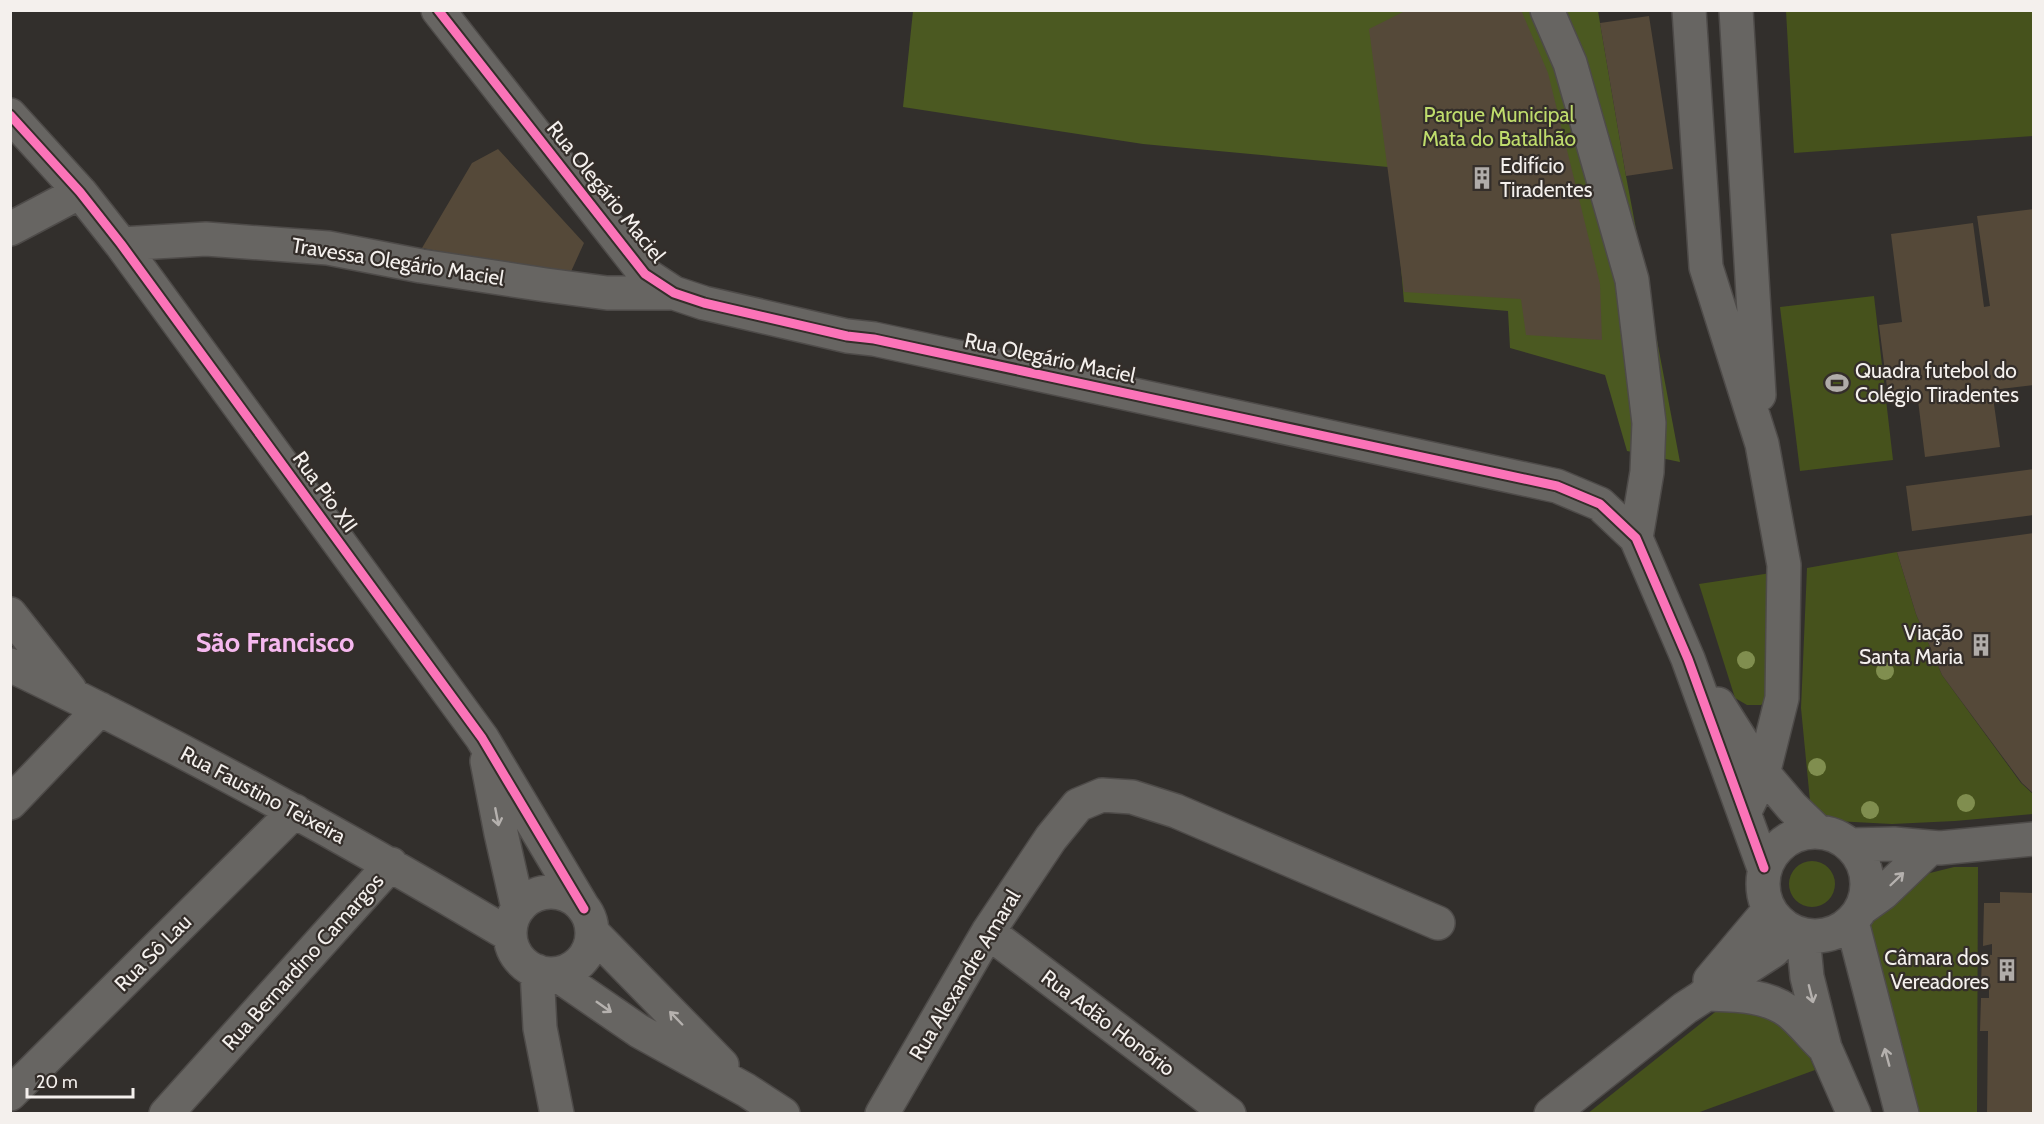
<svg xmlns="http://www.w3.org/2000/svg" width="2044" height="1124" font-family="Cabin,sans-serif">
  <style>
    .green { fill: #46521c }
    .forest { fill: #4b5921 }
    .building { fill: #554939 }
    .lines { fill: none; stroke-linecap: round; stroke-linejoin: round }
    .minor-casing { stroke: #4e4b49; stroke-width: 36 }
    .minor { stroke: #676562; stroke-width: 33 }
    .cycleway-casing { stroke: #342e2a; stroke-width: 13 }
    .cycleway { stroke: #fb73b8; stroke-width: 9 }
    .tree { fill: #808e4f }
    .oneway { stroke: #b5b1ae }
    .labels { text-anchor: middle; stroke-width: 4.5; stroke-linejoin: round; paint-order: stroke }
    .park-label { font-size: 21px; fill: #bfdc6c; stroke: #342e2a }
    .poi-label { font-size: 21px; fill: #f4f0ed; stroke: #342e2a; text-anchor: start }
    .street-label { font-size: 21px; fill: #f4f0ed; stroke: #342e2a }
    .district-label { font-size: 27px; font-weight: bold; fill: #f5b8ef; stroke: #342e2a }
  </style>
  <rect width="100%" height="100%" fill="#322f2c"/>
  <path class="green" d="M1786,11H2033V136L1794,153Z
    M1874,296L1893,460L1800,471L1780,307Z
    M1897,552L1916,614L1942,675L2021,783L2033,794V814L1955,821L1892,824L1835,821L1816,812L1810,801L1801,708L1807,568Z
    M1771,573L1770,697L1761,705H1747L1735,698L1699,584Z
    M1789 884a23 23 0 1 1 46 0a23 23 0 1 1-46 0Z
    M1954,867H1978L1977,1113H1915L1863,944L1873,920L1914,881L1930,873Z
    M1740,1003L1799,1032L1815,1070L1697,1113L1587,1114L1719,1009Z"/>
  <path class="forest" d="M913,11H1598L1626,176L1680,462L1627,451L1605,375L1510,348L1508,311L1404,302L1397,221L1388,167L1143,144L903,107Z"/>
  <path class="building" d="M1407,10H1521L1548,73L1600,284L1602,340L1526,335L1521,299L1404,292L1369,29Z
    M1649,16L1673,169L1626,176L1600,23Z
    M498,149L584,243L569,276L422,248L472,163Z
    M2034,209V385L1992,390L2000,447L1925,457L1917,392L1888,395L1879,325L1902,322L1891,234L1973,223L1984,307L1990,306L1977,216Z
    M2034,469V515L1912,531L1906,486Z
    M2034,533V794L2022,783L1942,675L1916,614L1897,552Z
    M2000,892L2034,893V1114H1987L1988,1031H1980L1981,998H1989V985H1981L1982,954L1992,955V944L1983,946L1984,903H2000Z"/>
  <g class="lines">
    <g class="minor-casing">
      <path id="minor" d="M438,10L645,274L674,293L704,303L847,336L874,339L1557,486L1600,504L1636,538L1688,659L1764,868
        M1547,10L1570,63L1632,280L1649,423L1647,472L1636,538
        M1689,10L1706,267L1762,444L1784,565L1782,698L1763,774L1744,813
        M1736,10L1759,395
        M10,115L80,192L121,244L482,738L584,909
        M10,229L80,192
        M121,244L206,239L328,248L421,266L546,285L607,293H674
        M10,614L70,690
        M10,665C181,747 347,838 510,935
        M1718,704L1758,767L1792,807L1818,832
        M487,761L501,833L518,908
        M10,803L100,709
        M1763 884a52 52 0 1 1 104 0a52 52 0 1 1-104 0Z
        M1850,845L1894,844L1940,848L2034,839
        M510 933a41 41 0 1 1 82 0a41 41 0 1 1-82 0Z
        M1862,908L1883,893L1930,848
        M1852,922L1902,1114
        M592,932L722,1065
        M988,932L1229,1114
        M1803,936L1807,977L1825,1048L1854,1114
        M537,971L540,1028L557,1114
        M556,974L639,1031L746,1090L783,1114
        M1710,980L1769,910
        M1705,994C1733,995 1764,994 1788,1011C1801,1021 1813,1037 1825,1048
        M10,1094L295,811
        M166,1114L391,864
        M882,1114L988,932L1051,838L1078,805L1102,795L1132,797L1176,811L1438,923
        M1551,1114L1685,1008L1773,951L1792,931"/>
    </g>
    <use href="#minor" class="minor"/>
    <g class="cycleway-casing">
      <path id="cycleway" d="M438,10L645,274L674,293L704,303L847,336L874,339L1557,486L1600,504L1636,538L1688,659L1764,868
        M10,115L80,192L121,244L482,738L584,909"/>
    </g>
    <use href="#cycleway" class="cycleway"/>
  </g>
  <g class="tree">
    <circle cx="1746" cy="660" r="9"/>
    <circle cx="1885" cy="671" r="9"/>
    <circle cx="1817" cy="767" r="9"/>
    <circle cx="1966" cy="803" r="9"/>
    <circle cx="1870" cy="810" r="9"/>
  </g>
  <defs><path id="oneway-shaft" d="M-6 0H5M1.5-3L5.5 0L1.5 3" fill="none" stroke-width="1.6" stroke-linecap="round" stroke-linejoin="round" transform="scale(1.5)"/></defs>
  <g class="oneway">
    <use href="#oneway-shaft" transform="translate(497 817) rotate(79)"/>
    <use href="#oneway-shaft" transform="translate(1897 879) rotate(-44)"/>
    <use href="#oneway-shaft" transform="translate(1811 994) rotate(76)"/>
    <use href="#oneway-shaft" transform="translate(604 1007) rotate(35)"/>
    <use href="#oneway-shaft" transform="translate(676 1018) rotate(-134)"/>
    <use href="#oneway-shaft" transform="translate(1887 1057) rotate(-105)"/>
  </g>
  <defs>
    <g id="building-bare" transform="scale(1.8)"><path d="M-4-6H4V6H1V3H-1V6H-4ZM-2.5-4.3h1.7v1.8h-1.7ZM.8-4.3h1.7v1.8H.8ZM-2.5-1h1.7V.8h-1.7ZM.8-1h1.7V.8H.8Z" fill="#b0aca9" stroke="#342e2a" stroke-width="2.5" paint-order="stroke"/></g>
    <g id="stadium-bare" transform="scale(1.8)"><path d="M0-5a6.5 5 0 1 0 0 10a6.5 5 0 1 0 0-10ZM-3.5-1.8h7v3.6h-7Z" fill="#b0aca9" stroke="#342e2a" stroke-width="2.5" paint-order="stroke"/></g>
  </defs>
  <g fill-rule="evenodd">
    <use href="#building-bare" x="1482" y="178"/>
    <use href="#stadium-bare" x="1837" y="383"/>
    <use href="#building-bare" x="1981" y="645"/>
    <use href="#building-bare" x="2007" y="970"/>
  </g>
  <g class="labels">
    <g class="park-label">
      <text x="1499" y="122">Parque Municipal<tspan x="1499" dy="24">Mata do Batalhão</tspan></text>
    </g>
    <g class="poi-label">
      <text x="1500" y="173">Edifício<tspan x="1500" dy="24">Tiradentes</tspan></text>
      <text x="1855" y="378">Quadra futebol do<tspan x="1855" dy="24">Colégio Tiradentes</tspan></text>
      <text x="1963" y="640" text-anchor="end">Viação<tspan x="1963" dy="24">Santa Maria</tspan></text>
      <text x="1989" y="965" text-anchor="end">Câmara dos<tspan x="1989" dy="24">Vereadores</tspan></text>
    </g>
    <g class="street-label">
      <text transform="translate(606 192) rotate(51)" y="7">Rua Olegário Maciel</text>
      <text transform="translate(398 262) rotate(9)" y="7">Travessa Olegário Maciel</text>
      <text transform="translate(1050 358) rotate(12)" y="7">Rua Olegário Maciel</text>
      <text transform="translate(325 492) rotate(54)" y="7">Rua Pio XII</text>
      <text transform="translate(263 795) rotate(28)" y="7">Rua Faustino Teixeira</text>
      <text transform="translate(153 953) rotate(-45)" y="7">Rua Sô Lau</text>
      <text transform="translate(303 962) rotate(-48)" y="7">Rua Bernardino Camargos</text>
      <text transform="translate(965 975) rotate(-59)" y="7">Rua Alexandre Amaral</text>
      <text transform="translate(1108 1023) rotate(37)" y="7">Rua Adão Honório</text>
    </g>
    <g class="district-label">
      <text x="275" y="652">São Francisco</text>
    </g>
  </g>
  <rect width="2044" height="1124" fill="none" stroke="#f4f0ed" stroke-width="24"/>
  <path d="M27 1088v9h106v-9" fill="none" stroke="#f4f0ed" stroke-width="3"/>
  <text x="36" y="1088" font-size="18" fill="#f4f0ed" stroke="#342e2a" stroke-width="4.5" paint-order="stroke">20 m</text>
</svg>
